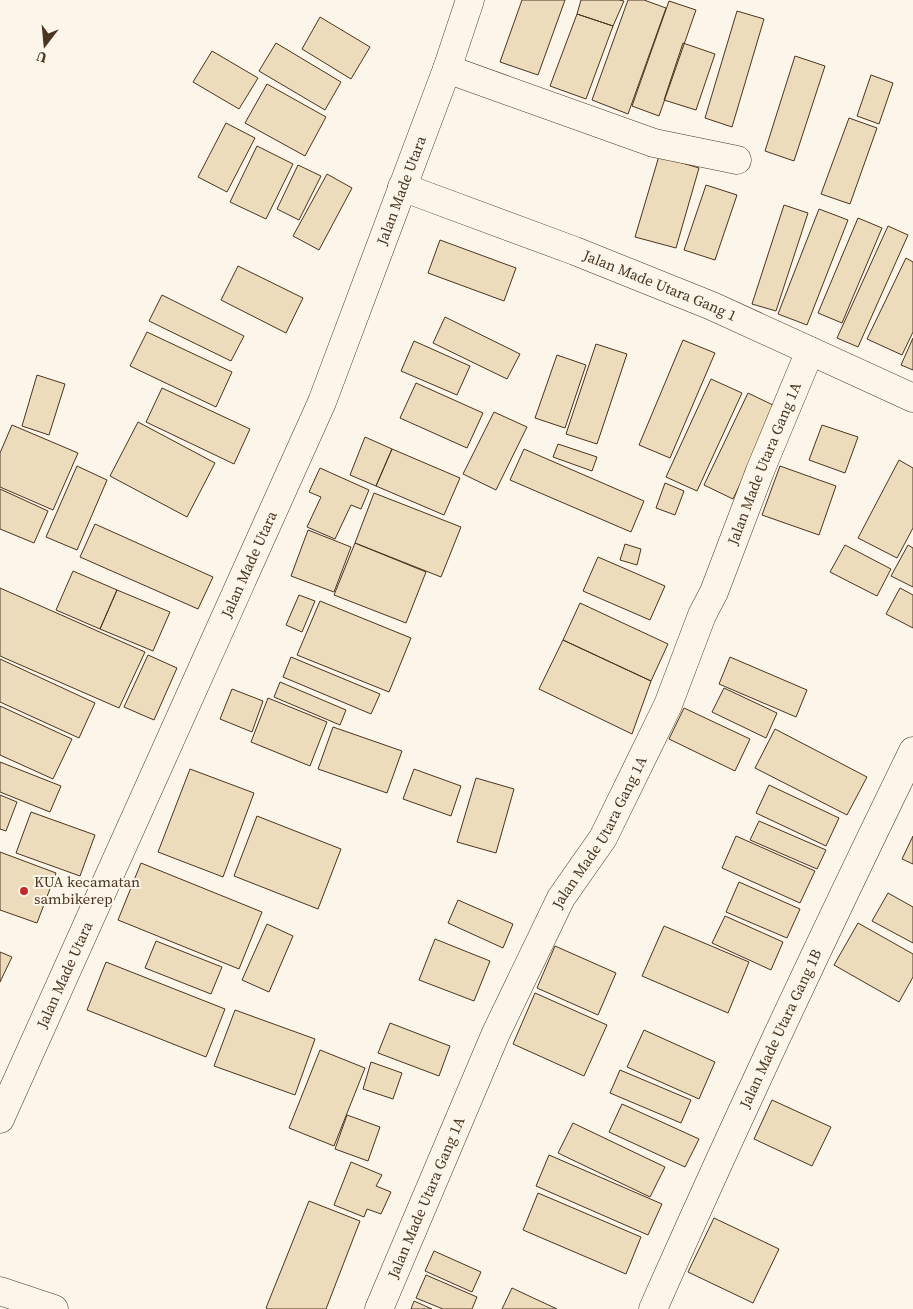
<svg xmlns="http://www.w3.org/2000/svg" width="913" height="1309" font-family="'Source Serif 4',serif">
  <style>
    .building { fill: #ecdcbc; stroke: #4a3520 }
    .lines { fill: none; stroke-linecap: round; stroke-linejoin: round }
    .minor-casing { stroke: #4a3520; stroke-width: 29 }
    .tertiary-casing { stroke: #4a3520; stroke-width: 29 }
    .minor { stroke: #fbf6e9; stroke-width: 28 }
    .tertiary { stroke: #fbf6e9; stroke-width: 28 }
    .poi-dot { fill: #c62828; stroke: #fbf6e9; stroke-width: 2 }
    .labels { text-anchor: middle; stroke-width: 4; stroke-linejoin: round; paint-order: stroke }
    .street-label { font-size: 15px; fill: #4a3520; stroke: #fbf6e9 }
    .poi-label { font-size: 15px; fill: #4a3520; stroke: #fbf6e9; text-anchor: start }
  </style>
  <rect width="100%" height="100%" fill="#fbf6e9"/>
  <path class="building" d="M522,0H565L538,75L500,62Z
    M581,0H619L624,1L613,26L577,14Z
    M628,0H644L666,8L628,114L592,100Z
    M669,1L696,10L659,116L632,106Z
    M737,11L764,19L732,127L705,118Z
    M577,14L613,26L586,99L550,86Z
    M320,17L370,47L351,79L302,49Z
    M276,43L341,82L325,110L259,71Z
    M683,43L715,54L696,110L664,100Z
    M212,51L258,78L239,109L193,82Z
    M795,56L825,66L794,161L765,151Z
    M871,75L893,83L879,124L857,116Z
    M267,84L326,117L305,156L245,123Z
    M849,118L877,128L850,204L821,194Z
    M226,123L255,138L227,192L198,177Z
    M257,146L293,164L266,219L230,202Z
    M659,156L699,168L676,248L635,237Z
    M298,165L321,176L299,220L277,209Z
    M327,174L352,188L319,250L293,236Z
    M706,185L737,195L715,260L684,250Z
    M784,205L808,213L776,311L752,304Z
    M819,209L848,220L807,325L778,314Z
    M858,218L882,228L842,323L818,313Z
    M888,226L908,235L858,347L837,338Z
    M440,240L516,268L504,301L428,273Z
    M906,258L913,262V332L902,355L867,339Z
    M238,266L303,298L286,333L221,300Z
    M162,295L244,336L231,361L149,321Z
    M445,317L520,354L507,379L433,343Z
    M147,332L232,372L216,407L130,366Z
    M913,338V370L901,365Z
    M683,340L715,353L670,458L639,445Z
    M414,341L470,366L457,395L401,371Z
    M596,344L627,354L597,444L566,434Z
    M557,355L586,365L565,428L535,418Z
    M37,375L65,384L49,435L22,426Z
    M711,379L742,393L697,491L666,477Z
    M416,383L483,413L467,448L400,418Z
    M162,388L250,429L234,464L146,422Z
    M748,393L777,407L733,499L704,485Z
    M494,412L527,427L496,490L463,474Z
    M138,422L215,463L187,517L110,476Z
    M12,425L78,453L53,510L0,487V453Z
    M822,425L858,437L845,473L809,460Z
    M365,437L392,449L376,486L350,475Z
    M558,444L597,457L592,471L553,457Z
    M392,449L460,478L444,515L376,486Z
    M524,449L644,501L631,532L510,480Z
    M899,460L913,468V528L897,558L858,538Z
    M77,466L107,480L77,550L46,537Z
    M780,466L836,486L819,535L762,515Z
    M320,468L369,490L361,509L351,505L335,539L307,527L321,497L309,492Z
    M665,483L684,491L675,515L656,508Z
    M0,489L48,511L34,543L0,529Z
    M374,493L461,527L441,577L355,543Z
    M95,524L213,577L198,609L80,557Z
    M308,530L351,547L334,592L291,576Z
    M355,543L426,572L406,623L334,595Z
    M625,544L641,549L637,565L620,560Z
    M845,545L891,569L877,596L830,572Z
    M908,545L913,548V587L891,576Z
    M598,557L665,586L650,620L583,591Z
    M73,571L117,590L100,629L56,610Z
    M0,588L145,652L119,708L0,656Z
    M900,588L913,595V628L886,614Z
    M117,590L170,612L153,651L100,629Z
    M299,595L315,601L302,632L286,625Z
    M320,601L411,638L389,692L297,655Z
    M580,603L668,644L651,681L563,640Z
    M563,640L651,681L632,734L539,689Z
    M148,655L177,668L154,720L124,707Z
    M291,657L380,694L371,714L283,677Z
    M730,657L807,690L796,717L719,684Z
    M0,659L95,703L79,738L0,702Z
    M280,682L346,710L340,725L274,697Z
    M724,688L777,713L766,738L712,712Z
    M232,689L263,701L252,732L220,719Z
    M268,698L327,722L310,766L251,742Z
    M0,706L72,739L53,779L0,755Z
    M684,708L750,739L735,771L669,739Z
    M333,727L402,751L387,793L318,769Z
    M775,729L867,777L847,815L755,768Z
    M0,762L61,786L50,812L0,792Z
    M190,769L254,793L223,877L158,852Z
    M414,769L461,786L451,816L403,799Z
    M476,778L514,789L496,853L457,842Z
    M769,785L839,818L826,846L756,813Z
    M0,795L17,802L6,831L0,829Z
    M31,812L95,835L80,876L16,853Z
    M257,816L341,849L318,909L234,876Z
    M759,821L826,850L817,869L750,840Z
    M736,836L815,871L800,903L722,868Z
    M913,836V864L902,859Z
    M0,852L56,873L37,923L0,910Z
    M141,863L262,912L239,969L118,920Z
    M739,882L800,909L787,938L726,912Z
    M888,893L913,907V943L872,921Z
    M458,900L513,924L503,948L448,923Z
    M725,916L783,942L771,970L712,943Z
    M858,923L913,954V977L899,1002L834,965Z
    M267,924L293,936L269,992L242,980Z
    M664,926L749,962L728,1013L642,976Z
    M435,939L490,961L474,1001L419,980Z
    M156,941L222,967L211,994L145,968Z
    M555,946L616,973L598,1015L537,988Z
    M0,952L12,957L0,982Z
    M106,962L225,1009L206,1057L87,1010Z
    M535,993L607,1025L584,1076L513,1044Z
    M235,1010L315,1039L295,1095L214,1066Z
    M390,1023L450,1046L439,1076L378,1053Z
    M644,1030L715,1062L699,1099L627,1067Z
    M320,1050L365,1068L334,1146L289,1128Z
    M371,1062L402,1073L393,1099L363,1089Z
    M620,1070L691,1100L681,1123L610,1093Z
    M772,1100L831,1127L812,1166L754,1139Z
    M622,1104L699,1139L685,1167L609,1132Z
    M347,1115L380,1127L368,1161L335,1149Z
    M573,1123L665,1167L650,1197L558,1153Z
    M549,1155L662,1204L648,1235L536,1186Z
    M351,1162L382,1175L376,1186L391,1192L381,1214L367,1209L364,1217L334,1205Z
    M538,1193L641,1237L626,1274L523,1230Z
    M309,1201L360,1221L326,1309H268L266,1308Z
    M714,1218L779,1249L753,1303L688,1272Z
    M434,1251L481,1272L472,1292L425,1271Z
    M426,1275L477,1297L472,1309H443L416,1298Z
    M512,1288L557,1309H502Z
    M414,1301L432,1309H411Z"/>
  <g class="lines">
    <g class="minor-casing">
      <g id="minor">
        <path d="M447,69L654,143L737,160"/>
        <path id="s1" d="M402,187L575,251L712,306L913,398"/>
        <path d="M0,1291L54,1309"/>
        <path id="s2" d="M379,1309L496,1033L561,898L603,838L668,705L702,615L714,592L760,471L810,351"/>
        <path id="s3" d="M653,1309C736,1121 823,936 913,751"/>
      </g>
    </g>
    <g class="tertiary-casing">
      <g id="tertiary">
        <path id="s4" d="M0,1119L322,402L447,69L470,0"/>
      </g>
    </g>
    <use href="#minor" class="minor"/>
    <use href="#tertiary" class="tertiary"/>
  </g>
  <circle class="poi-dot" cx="24" cy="891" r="5"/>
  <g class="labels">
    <g class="street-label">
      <text dy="5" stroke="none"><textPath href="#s4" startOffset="1012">Jalan Made Utara</textPath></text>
      <text dy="5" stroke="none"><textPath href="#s1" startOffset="276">Jalan Made Utara Gang 1</textPath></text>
      <text dy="5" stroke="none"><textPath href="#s2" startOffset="931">Jalan Made Utara Gang 1A</textPath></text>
      <text dy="5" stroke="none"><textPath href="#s4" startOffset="608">Jalan Made Utara</textPath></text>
      <text dy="5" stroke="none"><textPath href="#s2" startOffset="526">Jalan Made Utara Gang 1A</textPath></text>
      <text dy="5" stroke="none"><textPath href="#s4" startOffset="158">Jalan Made Utara</textPath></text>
      <text dy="5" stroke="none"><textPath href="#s3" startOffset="308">Jalan Made Utara Gang 1B</textPath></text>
      <text dy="5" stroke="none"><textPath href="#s2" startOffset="121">Jalan Made Utara Gang 1A</textPath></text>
    </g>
    <g class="poi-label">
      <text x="34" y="887">KUA kecamatan<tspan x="34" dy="17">sambikerep</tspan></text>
    </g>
  </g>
  <g transform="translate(45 45) rotate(196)" stroke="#fbf6e9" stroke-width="4" paint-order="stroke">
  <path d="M0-4L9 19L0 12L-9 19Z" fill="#4a3520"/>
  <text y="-8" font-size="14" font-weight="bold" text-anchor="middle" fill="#4a3520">U</text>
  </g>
</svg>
